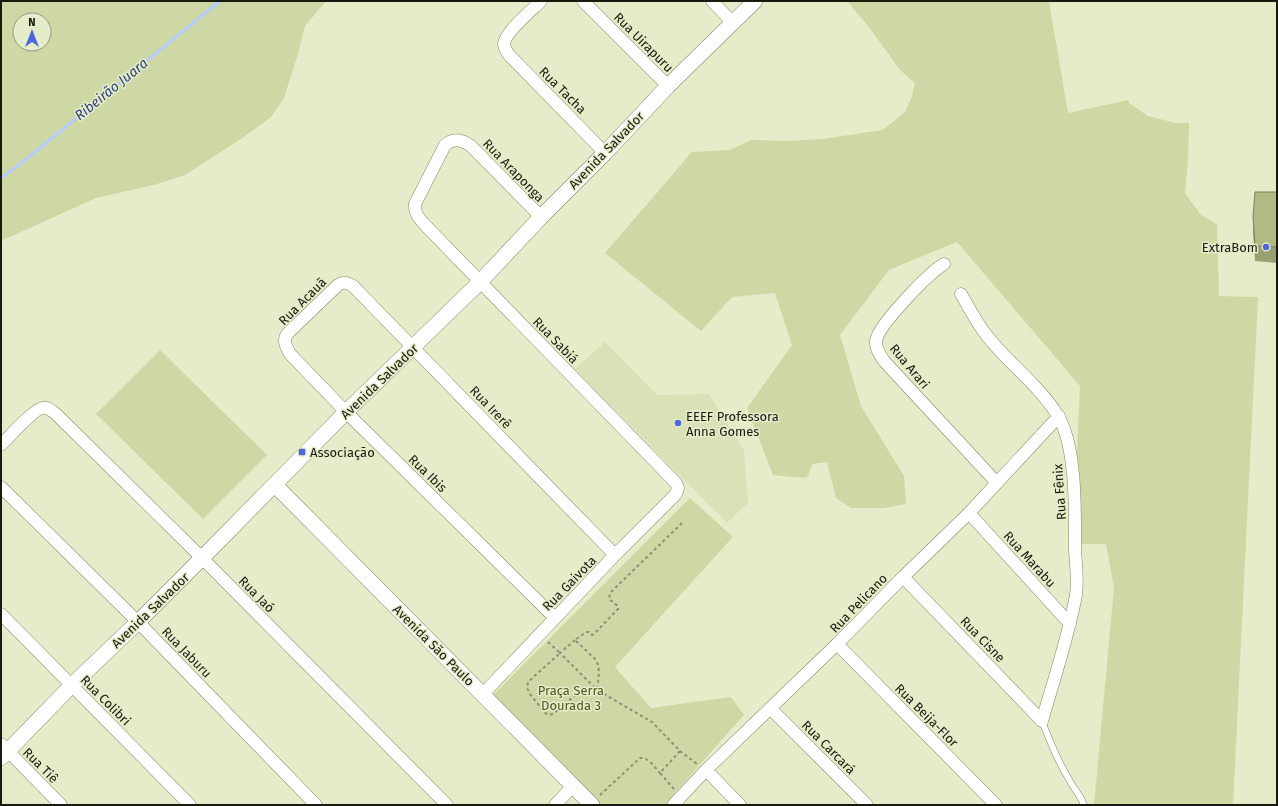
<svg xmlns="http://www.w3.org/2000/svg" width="1278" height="806" font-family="'Fira Sans',sans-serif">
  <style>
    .built { fill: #dae1b8 }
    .green { fill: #ced8a4; fill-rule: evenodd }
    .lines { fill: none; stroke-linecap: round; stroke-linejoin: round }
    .stream { stroke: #b9cbfd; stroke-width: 3 }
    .service-casing { stroke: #828768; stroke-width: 7 }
    .minor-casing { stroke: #828768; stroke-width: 13 }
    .tertiary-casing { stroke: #828768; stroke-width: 16 }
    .path { stroke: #8b9077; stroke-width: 2; stroke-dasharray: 3 3; stroke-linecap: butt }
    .service { stroke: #fff; stroke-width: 6 }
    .minor { stroke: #fff; stroke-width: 12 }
    .tertiary { stroke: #fff; stroke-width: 15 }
    .wall { fill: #98a072 }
    .building { fill: #b1ba84; stroke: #7c825c }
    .poi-dot { fill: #4d68dc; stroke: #e5ecca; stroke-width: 1.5 }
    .labels { text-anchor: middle; stroke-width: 3; stroke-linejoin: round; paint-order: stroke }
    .street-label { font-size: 13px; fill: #181a0e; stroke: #e5ecca }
    .poi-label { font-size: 13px; fill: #181a0e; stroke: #e5ecca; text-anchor: start }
    .park-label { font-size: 13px; fill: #50581c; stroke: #e5ecca }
    .water-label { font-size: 14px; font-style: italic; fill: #2f3e7a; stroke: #e5ecca }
  </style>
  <rect width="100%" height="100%" fill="#e5ecca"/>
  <path class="built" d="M605,342L657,395L709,394L744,450L748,503L727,523L575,369Z"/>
  <path class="green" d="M1,1H326L305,26L298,54L284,98L271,117L244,137L185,175L154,185L96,198L1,241ZM20,20H44V44H20Z
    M847,1H1050L1049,2L1068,113L1128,100L1129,103L1148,116L1176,123H1189L1188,160L1185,193L1201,215L1217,224L1219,296L1258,297L1233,805H1094L1114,588L1106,544H1073L1080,386L957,242L889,270L840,335L861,406L904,476L906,504L884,508H851L836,498L827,462L812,464L808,476L805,478L773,475L747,408L792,345L775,293L732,297L701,331L605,253L692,152L730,150L751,140L787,141L822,139L883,130L905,112L912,96L915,83L900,70L869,27Z
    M160,350L267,455L203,519L96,414Z
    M690,498L733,537L615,667L651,708L731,697L744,715L664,805H596L494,694Z"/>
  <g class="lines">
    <path class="stream" d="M1,178L19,165L220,1"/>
    <g class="service-casing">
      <path id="service" d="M1042,721C1050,742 1058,762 1070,781C1074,789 1081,796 1084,805"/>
    </g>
    <g class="minor-casing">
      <path id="minor" d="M541,1C532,10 505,32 504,44C504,48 507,52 509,55L605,153
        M583,1L668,86
        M712,1L733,23
        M944,264C930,272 878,325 876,341C875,348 880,355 884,361L997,483
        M961,294C970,309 977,324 988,337C1010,365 1040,386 1058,416C1077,447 1075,514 1075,550C1076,565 1078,581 1076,595C1068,638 1054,679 1042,721
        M1,445C8,438 35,408 43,408C48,407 52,411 56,414L202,558L447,805
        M1,487L138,622L316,805
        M969,513L1070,624
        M903,577L1042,721
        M1,614L190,805
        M555,618L346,412L290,354C286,346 282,340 288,333L338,285C344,281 348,283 353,286L615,555
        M837,644L996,805
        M483,694L615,555L676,494L678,488L676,483L426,226C420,219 414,214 415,204L445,145C454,137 462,140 471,146L541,217
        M771,709L867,805
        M1,744L61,805
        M706,770L740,805
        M555,805L574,785
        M673,805L706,770L837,644L903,577L969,513L1059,416"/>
    </g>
    <g class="tertiary-casing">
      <path id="tertiary" d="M275,485L592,805
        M1,758L72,685L138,622L202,558L346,412L480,282L541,217L605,153L668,86L755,1"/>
    </g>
    <path class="path" d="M682,523L610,593L609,599L618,606V609L594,634L592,635L589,632H586L575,640L596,660C601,669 598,680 597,690L652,722L680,751L697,764
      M575,640L560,653L596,689
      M548,642L560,653L528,682L527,688L530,694L545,713L550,715L554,713L584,688L597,690
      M674,789L660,773L680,751
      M600,795L640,758C649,757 655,768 660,773"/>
    <use href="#service" class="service"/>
    <use href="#minor" class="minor"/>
    <use href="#tertiary" class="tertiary"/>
  </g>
  <path class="wall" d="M1277,192V263L1255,261L1253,232V217Z"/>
  <path class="building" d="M1255,192H1277V247L1255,246L1253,217Z"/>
  <g class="poi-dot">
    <circle cx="1266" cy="247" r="4"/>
    <circle cx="678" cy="423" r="4"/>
    <rect x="298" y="448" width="8" height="8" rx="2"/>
  </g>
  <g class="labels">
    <g class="street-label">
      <text transform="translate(644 42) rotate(45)" y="5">Rua Uirapuru</text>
      <text transform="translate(563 90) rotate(45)" y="5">Rua Tacha</text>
      <text transform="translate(606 150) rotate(-46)" y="5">Avenida Salvador</text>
      <text transform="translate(514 170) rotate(46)" y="5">Rua Araponga</text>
      <text transform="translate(302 301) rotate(-45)" y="5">Rua Acauã</text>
      <text transform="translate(556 340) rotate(46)" y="5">Rua Sabiá</text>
      <text transform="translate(910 366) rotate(50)" y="5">Rua Arari</text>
      <text transform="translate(379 381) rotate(-44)" y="5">Avenida Salvador</text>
      <text transform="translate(491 407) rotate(46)" y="5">Rua Irerê</text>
      <text transform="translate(428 473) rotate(44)" y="5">Rua Ibis</text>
      <text transform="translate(1059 492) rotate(-94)" y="5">Rua Fênix</text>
      <text transform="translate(1030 559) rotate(48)" y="5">Rua Marabu</text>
      <text transform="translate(569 583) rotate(-46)" y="5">Rua Gaivota</text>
      <text transform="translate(257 594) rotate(45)" y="5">Rua Jaó</text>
      <text transform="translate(858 603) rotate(-46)" y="5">Rua Pelicano</text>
      <text transform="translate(150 610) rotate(-44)" y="5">Avenida Salvador</text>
      <text transform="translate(983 639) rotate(46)" y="5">Rua Cisne</text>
      <text transform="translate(434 645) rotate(45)" y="5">Avenida São Paulo</text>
      <text transform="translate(187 652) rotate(46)" y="5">Rua Jaburu</text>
      <text transform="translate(106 700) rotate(45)" y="5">Rua Colibri</text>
      <text transform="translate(927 715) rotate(45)" y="5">Rua Beija-Flor</text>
      <text transform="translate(829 747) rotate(45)" y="5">Rua Carcará</text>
      <text transform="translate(41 765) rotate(45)" y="5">Rua Tiê</text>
    </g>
    <g class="poi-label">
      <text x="1258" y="252" text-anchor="end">ExtraBom</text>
      <text x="686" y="421">EEEF Professora<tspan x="686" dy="15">Anna Gomes</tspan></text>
      <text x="310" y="457">Associação</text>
    </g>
    <g class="park-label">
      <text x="571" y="695">Praça Serra<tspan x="571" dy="15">Dourada 3</tspan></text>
    </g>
    <g class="water-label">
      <text transform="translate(111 89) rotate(-39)" y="5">Ribeirão Juara</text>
    </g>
  </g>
  <rect width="1278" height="806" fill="none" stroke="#181a0e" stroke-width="4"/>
  <g transform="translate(32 32)"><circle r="19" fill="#e5ecca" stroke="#93987f"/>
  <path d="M0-3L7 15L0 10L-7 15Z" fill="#4d68dc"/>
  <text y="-6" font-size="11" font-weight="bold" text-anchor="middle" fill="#181a0e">N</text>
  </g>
</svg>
